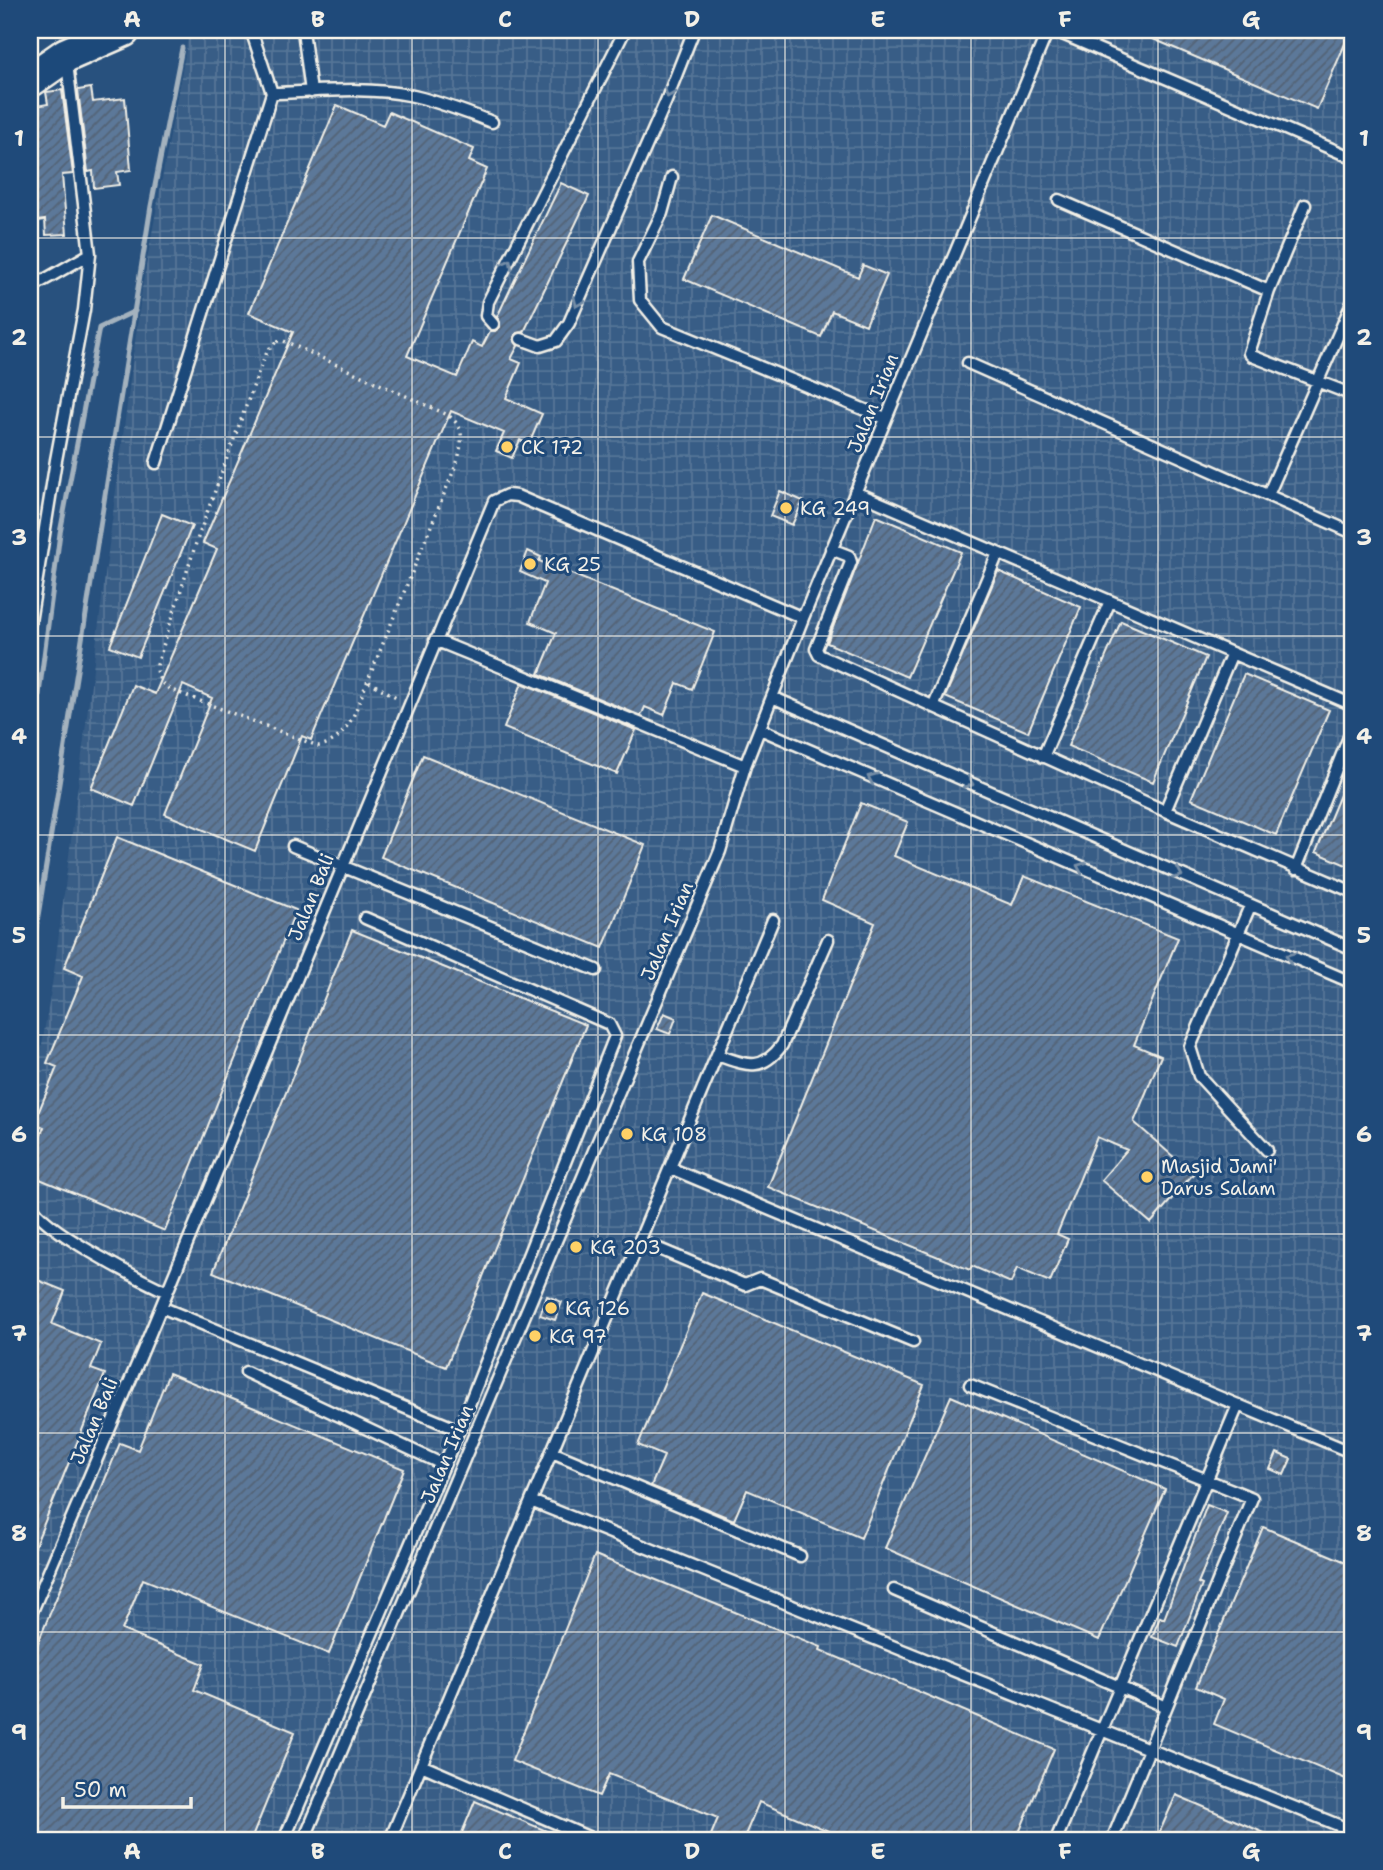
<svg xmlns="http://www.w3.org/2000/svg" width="1383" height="1870" font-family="'Shantell Sans',sans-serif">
<defs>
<pattern id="industrial-grid" width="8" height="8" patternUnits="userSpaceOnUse" patternTransform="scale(1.75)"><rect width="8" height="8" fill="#375d86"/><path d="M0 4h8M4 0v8" fill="none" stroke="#557597"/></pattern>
<pattern id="building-hatch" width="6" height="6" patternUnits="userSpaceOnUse" patternTransform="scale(1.75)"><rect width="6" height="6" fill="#5b7899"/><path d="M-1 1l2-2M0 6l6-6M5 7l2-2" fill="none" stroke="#536274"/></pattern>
</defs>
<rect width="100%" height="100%" fill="#28517e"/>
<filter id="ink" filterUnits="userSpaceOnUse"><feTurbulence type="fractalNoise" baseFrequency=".0143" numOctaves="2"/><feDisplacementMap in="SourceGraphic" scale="14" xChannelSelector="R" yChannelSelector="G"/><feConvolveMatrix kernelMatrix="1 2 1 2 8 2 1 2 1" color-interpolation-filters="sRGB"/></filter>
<g filter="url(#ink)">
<path fill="url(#industrial-grid)" d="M228,30H1353V1840H30V1117L54,972L142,288L188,38Z"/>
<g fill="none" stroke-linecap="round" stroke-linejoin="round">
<path stroke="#a4b2be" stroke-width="5" d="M30,763L60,533L99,328L135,311
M30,966L151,206L182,48"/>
</g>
<path fill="url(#building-hatch)" stroke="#f4f1e8" stroke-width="2" d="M1132,30H1351L1317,109Z
M91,88L93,102L125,98L131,170L117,172L119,185L94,188L93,171L88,172L78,90Z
M62,90L73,174L62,175L67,234L46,235L45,220L30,222V107L48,104L46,92Z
M337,105L383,125L389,112L474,149L469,161L487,169L407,356L457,377L472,342L482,347L490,331H495L500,327V322L497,317L561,183L589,196L524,332L517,333L514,337L518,346L511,359L521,363L506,398L542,414L529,444L520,440L512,458L496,451L504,433L451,411L311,740L302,736L255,851L165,814L212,698L183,685L134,806L91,788L133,685L155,694L217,549L203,543L293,332L249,313Z
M712,215L858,277L863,265L887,275L866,325L832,311L821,337L684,279Z
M780,491L803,501L792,525L770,516Z
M162,514L192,526L138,657L110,646Z
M876,516L961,552L907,677L827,643Z
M528,551L541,557L539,561L715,632L692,689L677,683L664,715L645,707L641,716L539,674L556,633L530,622L545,583L520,572Z
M998,571L1081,607L1028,732L945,697Z
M1121,621L1206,657L1153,782L1068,746Z
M1244,674L1329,710L1276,835L1191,799Z
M522,683L636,730L617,774L504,728Z
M423,755L645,845L603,948L381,857Z
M1353,764V868L1316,852Z
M861,803L908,822L894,856L1012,905L1024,876L1178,938L1134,1045L1161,1056L1134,1122L1193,1174L1151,1223L1101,1180L1127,1150L1097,1137L1057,1234L1068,1239L1050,1282L1017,1268L1011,1283L972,1266L970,1270L768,1187L875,923L822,900Z
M117,837L296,910L165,1231L30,1175V1161L44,1127L34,1123L57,1067L47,1063L83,976L64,968Z
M352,930L586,1025L446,1367L213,1272Z
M664,1013L676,1018L670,1034L657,1029Z
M30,1277L65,1291L52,1324L101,1344L91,1369L105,1374L30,1558Z
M702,1293L924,1385L861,1538L747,1490L734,1520L651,1486L664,1456L638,1445Z
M547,1296L562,1302L555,1320L540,1315Z
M169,1373L404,1469L329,1654L143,1579L122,1630L204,1664L194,1690L295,1732L251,1840H30V1662L120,1443L138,1450Z
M951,1396L1165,1489L1099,1640L885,1548Z
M1277,1453L1291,1459L1284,1475L1270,1469Z
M1207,1505L1227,1513L1198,1583L1202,1585L1178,1647L1152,1637L1160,1617L1164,1619Z
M1263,1527L1353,1565V1782L1214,1724L1224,1699L1196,1687Z
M595,1555L821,1647L820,1650L1054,1749L1016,1840H850L759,1802L743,1840H709L718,1818L609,1774L599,1796L512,1761Z
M1176,1795L1281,1840H1156Z
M475,1801L568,1840H459Z"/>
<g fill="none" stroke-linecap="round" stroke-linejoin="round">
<g stroke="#f4f1e8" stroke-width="15">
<path id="service" d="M303,30L311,92
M1053,30L1353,158
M272,93C316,92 365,86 409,95C438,101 465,112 492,122
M672,177L662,213L638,262L640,300L662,327L885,418
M1059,200L1269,291
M1305,205L1269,291L1249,353L1252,356L1353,395
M30,288L90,254L67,63
M493,324L486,316L488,302L625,30
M521,339L540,346L556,341L569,323L666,101L694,30
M968,363L1353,533
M156,463L272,93L251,30
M855,492L1353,705
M1268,495L1353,301
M831,549L849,556L851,562L816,649L819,655L1165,811
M30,622L56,460L84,310L90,254
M435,640L745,766
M1232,653L1165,811L1353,892
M772,697L1353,949
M933,707L998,553
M760,729L1353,983
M1043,757L1110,601
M293,846L596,970
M1296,869L1353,727
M1250,906L1190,1047L1199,1076L1267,1150
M717,1055C747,1065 761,1073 782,1045L828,940
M670,1168L1353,1453
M30,1203C42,1230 137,1278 167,1292
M640,1241L745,1285L760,1279L913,1342
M161,1307L459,1430
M246,1372L444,1465
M970,1385L1252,1498L1112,1840
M552,1452L800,1556
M531,1501L1353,1831
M894,1590L1166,1707
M30,1616L144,1348L494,501L507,495L517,496L803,618
M421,1765L595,1840
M284,1840L459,1430L615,1036L609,1024L365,918
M304,1840L720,851L745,766L803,618L1048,30
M390,1840L773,920
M1056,1840L1238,1405"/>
</g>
<g stroke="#f4f1e8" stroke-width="38">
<path id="trunk" d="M30,80L66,55L123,30"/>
</g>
<path stroke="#f4f1e8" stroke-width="3.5" stroke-dasharray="2 5" stroke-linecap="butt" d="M277,341H284L448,415C466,429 462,440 458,460L353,717C344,731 337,743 318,746L169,689C160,682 157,677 157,665L197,540L260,368L268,350Z
M369,682L398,698"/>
<use href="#service" stroke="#1f4a7a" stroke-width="10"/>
<use href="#trunk" stroke="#1f4a7a" stroke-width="33"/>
</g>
<defs><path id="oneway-chevron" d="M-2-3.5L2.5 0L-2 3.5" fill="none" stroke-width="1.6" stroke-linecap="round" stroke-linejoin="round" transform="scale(1.75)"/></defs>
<g stroke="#748da6">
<use href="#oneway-chevron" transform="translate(669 93) rotate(112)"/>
<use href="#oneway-chevron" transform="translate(508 264) rotate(-62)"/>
<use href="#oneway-chevron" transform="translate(578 302) rotate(114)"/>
<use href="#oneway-chevron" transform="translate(872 778) rotate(-157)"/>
<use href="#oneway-chevron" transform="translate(969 783) rotate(24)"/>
<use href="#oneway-chevron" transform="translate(1081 867) rotate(-157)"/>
<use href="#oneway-chevron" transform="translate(1178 874) rotate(24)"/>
<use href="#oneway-chevron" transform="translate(1290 957) rotate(-157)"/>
</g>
</g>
<path fill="none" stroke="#f4f1e8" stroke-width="2" stroke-opacity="0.55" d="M225,30V1840M412,30V1840M598,30V1840M785,30V1840M971,30V1840M1158,30V1840M30,238H1353M30,437H1353M30,636H1353M30,835H1353M30,1035H1353M30,1234H1353M30,1433H1353M30,1632H1353"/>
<g fill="#ffd166" stroke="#1f4a7a" stroke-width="2.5">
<circle cx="507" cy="447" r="7"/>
<circle cx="786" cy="508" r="7"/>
<circle cx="530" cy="564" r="7"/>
<circle cx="627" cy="1134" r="7"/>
<circle cx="1147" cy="1177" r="7"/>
<circle cx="576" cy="1247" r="7"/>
<circle cx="551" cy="1308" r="7"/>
<circle cx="535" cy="1336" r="7"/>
</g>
<g text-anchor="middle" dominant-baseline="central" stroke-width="6" stroke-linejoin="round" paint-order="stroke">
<g font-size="19" fill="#f4f1e8" stroke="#1f4a7a">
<text transform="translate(873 403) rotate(-68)">Jalan Irian</text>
<text transform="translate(311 897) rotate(-68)">Jalan Bali</text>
<text transform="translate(667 931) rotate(-67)">Jalan Irian</text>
<text transform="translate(94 1421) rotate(-67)">Jalan Bali</text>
<text transform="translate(447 1454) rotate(-67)">Jalan Irian</text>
</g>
<g font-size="19" fill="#f4f1e8" stroke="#1f4a7a" text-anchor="start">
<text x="521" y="447">CK 172</text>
<text x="800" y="508">KG 249</text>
<text x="544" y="564">KG 25</text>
<text x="641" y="1134">KG 108</text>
<text x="1161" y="1166">Masjid Jami'<tspan x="1161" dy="22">Darus Salam</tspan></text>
<text x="590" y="1247">KG 203</text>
<text x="565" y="1308">KG 126</text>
<text x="549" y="1336">KG 97</text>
</g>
</g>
<rect width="1383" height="1870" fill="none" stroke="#1f4a7a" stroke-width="77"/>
<path d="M63 1797v10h128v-10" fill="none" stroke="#f4f1e8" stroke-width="3.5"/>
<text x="74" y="1797" font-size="21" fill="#f4f1e8" stroke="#1f4a7a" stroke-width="5" paint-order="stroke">50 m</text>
<rect x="38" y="38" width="1306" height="1794" fill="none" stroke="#f4f1e8" stroke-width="2.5"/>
<g font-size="23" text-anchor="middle" font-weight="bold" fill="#f4f1e8">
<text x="132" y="27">A</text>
<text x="318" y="27">B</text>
<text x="505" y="27">C</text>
<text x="692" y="27">D</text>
<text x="878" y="27">E</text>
<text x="1065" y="27">F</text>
<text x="1251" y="27">G</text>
<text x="19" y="146">1</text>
<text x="1364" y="146">1</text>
<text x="19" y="345">2</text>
<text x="1364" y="345">2</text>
<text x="19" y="545">3</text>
<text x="1364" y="545">3</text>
<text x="19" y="744">4</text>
<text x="1364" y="744">4</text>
<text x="19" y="943">5</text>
<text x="1364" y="943">5</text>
<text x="19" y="1142">6</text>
<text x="1364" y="1142">6</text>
<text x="19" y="1341">7</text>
<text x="1364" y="1341">7</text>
<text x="19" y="1541">8</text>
<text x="1364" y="1541">8</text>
<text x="19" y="1740">9</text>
<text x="1364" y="1740">9</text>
<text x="132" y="1859">A</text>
<text x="318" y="1859">B</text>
<text x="505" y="1859">C</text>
<text x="692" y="1859">D</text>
<text x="878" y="1859">E</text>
<text x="1065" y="1859">F</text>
<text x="1251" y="1859">G</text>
</g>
</svg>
